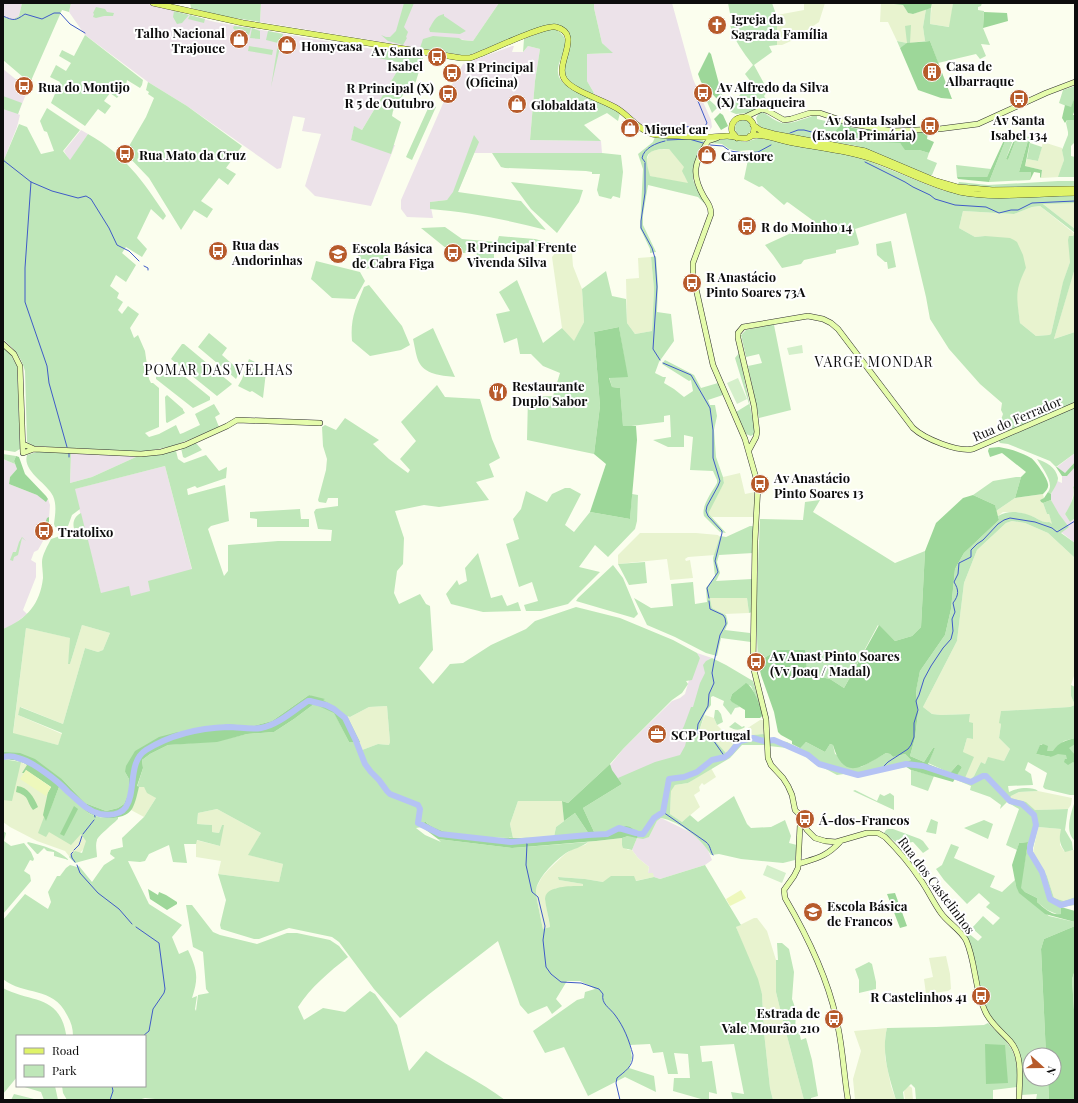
<svg xmlns="http://www.w3.org/2000/svg" width="1078" height="1103" font-family="'Playfair Display',serif">
<rect width="100%" height="100%" fill="#fbfeee"/>
<path fill="#ece2e9" d="M3,3H22L19,16L12,21L3,16Z
M71,3H145L215,22L373,49L372,56L402,63L362,130L354,127L351,140L395,145L371,206L315,196L305,186L321,134L302,131L305,118L293,116L281,168L277,169L187,106L148,82L85,35L69,12Z
M261,3H499L473,41L440,37L432,50L260,22Z
M594,3H672L693,79L711,120L712,127L709,131L687,133L658,132L647,130L627,112L593,94L594,93L587,81V54L612,53L602,43L594,8Z
M512,46H514L512,52H523L528,46L540,49L535,81L530,140L601,141L602,153H474L458,192L447,200L430,202L433,218L407,217L401,209V200L448,92L463,64Z
M3,69L28,89L18,114L20,115L17,127L3,162Z
M81,130L88,134L70,161L64,151Z
M71,452L110,454L136,457L92,477L70,483Z
M1075,453V462L1065,473H1064L1057,467Z
M3,459L15,464L17,469L10,477L9,484L37,495L46,501L48,499L50,505L48,532L38,550L34,552L31,560L36,563V577L23,610L27,614L13,625L3,629Z
M165,466L192,570L153,580L157,595L132,602L101,593L74,489Z
M1075,467V485L1073,487L1074,492L1070,507L1065,514L1070,522L1075,518V543L1061,532L1069,527L1056,511L1051,500V494L1057,481L1062,483V476H1067Z
M697,653L712,658L710,659L706,672L695,749L616,784L607,769L623,749L672,701L680,698L685,694L691,673L700,658Z
M661,818L692,833L707,848L712,860L705,865L660,879L654,877L652,873H648L649,867L638,858L632,850L637,838L649,837L657,821Z"/>
<path fill="#e8f3cf" d="M804,3H825L819,22L791,41L782,45H777V26L786,23L785,19L777,20V15L804,10Z
M881,3L903,5L908,13L913,14L926,9L923,27L925,41L910,43V26L907,43L897,41L888,22H880Z
M932,3H953L950,27L930,24Z
M1043,142L1062,148L1064,160L1059,177L1041,178L1042,170L1025,166L1027,159L1038,161Z
M669,149L685,167L684,175L689,184L649,176L646,161L650,152L653,150Z
M1043,203H1075V229L1043,204Z
M1040,206L1075,234L1073,236L1070,262L1063,283L1051,334L1049,335L1036,336L1020,323L1016,297L1018,283L1026,268L985,236L975,237L959,228L963,211L1014,214L1032,207Z
M565,241L572,253L573,266L582,289L584,322L574,342L562,328L552,257Z
M651,257L654,289L652,331L635,334L627,323L626,279L639,278L638,258Z
M1075,268V332L1054,339L1070,284Z
M740,473L745,494L755,492L754,517H712L709,514V510L724,483L723,477Z
M1043,494L1044,498L1040,500L1041,502L1043,503L1047,514H1049L1053,525L1045,523L1034,517L1018,512H1003L998,516L996,511L1015,498Z
M1012,521L1025,523L1048,533L1075,558V673L1071,685V696L1075,705L1070,707L1001,711L1000,724H1001L999,738L1010,749L1004,761L988,758L985,764L981,762L974,776L970,780L965,779L963,752L967,738L973,739L969,722L970,714L941,715L932,714L923,707L957,641L964,583L977,550L1006,523Z
M640,533H696L718,535L720,537L715,555L688,557L685,559L686,561L690,560L693,578L670,580L667,559L618,564V555Z
M710,598H747L749,613L724,614L712,608Z
M82,625L110,633L103,650L98,652L85,648L63,724L21,707L18,715L62,734L58,745L13,734L26,628L71,638L68,664H70Z
M387,706L390,742L389,745L378,744L362,750L359,742H360L347,716L350,717L369,707Z
M705,715L714,718L717,725L725,733L730,735L740,733L760,720H763L765,734L747,736L737,741L730,750L726,753L710,735L699,731Z
M20,762L27,765L89,844L72,860L65,851L37,841L10,827L3,822V796Z
M711,768L716,777L704,785L702,783L699,787L700,791L694,795L700,807L682,822L670,814L671,790L673,787L675,785L688,783Z
M139,787H144L156,798L144,817L131,810Z
M1038,791L1072,798L1071,805L1068,809L1035,810L1010,798L1011,796L1019,792Z
M518,801H562L564,821L556,827L554,837L513,838L510,824Z
M217,809L261,833L249,855L283,864L279,882L218,874L221,861L196,857V840L220,846L222,825L219,833L212,832V825L197,824L198,813Z
M1038,827L1061,829L1060,845L1064,851L1075,850V897L1064,901L1054,898L1047,876L1033,852Z
M622,838V845L628,850H632L638,858L649,867L648,873H653L654,877L635,881L603,882L585,879L559,877V880L583,884V886L556,888L545,897L550,927L543,929L535,890L542,877L549,869L565,854L576,847L585,845L588,842Z
M754,918H757L767,931L776,960V992L783,1021L804,1100H773L770,1088L764,1032L762,994L736,927Z
M946,956L950,974L951,989L948,991L926,994L924,979L933,977L929,958Z
M887,1028L885,1038V1057L891,1086L896,1100H855L853,1079L861,1051L854,1031Z
M909,1086L911,1087L912,1088L913,1100H905L904,1092L905,1089Z"/>
<path fill="#bfe7b9" fill-rule="evenodd" d="M22,3H71L69,12L62,10L30,83L3,60V16L12,20L19,16Z
M190,3H261L260,22L222,16L191,8Z
M404,3H414L404,27L408,32L406,37L407,38L403,45L388,41L381,35L386,37H390L396,31Z
M499,3H594V8L602,43L613,53L587,54V81L594,93L593,94L574,85L567,79L564,74V67L570,48L571,40L569,35L560,26L556,24H551L527,32L467,56L420,48L423,39L433,36L459,38L462,40L473,41Z
M728,3H772L777,17V45L769,46L772,52L754,65L768,91L764,96L773,110L765,106L759,107L748,113L736,114L731,112L717,99L722,95L730,103H733L751,82L745,74L753,65C743,52 735,42 730,25L732,24Z
M953,3H982L981,6L978,7V10L984,11L983,28L990,45L981,44L986,56L980,59L976,54L938,63L930,41H925L923,27L926,9L931,8L930,24L949,27Z
M96,7L105,9L107,12L114,13L113,16H104L96,18L93,17L94,14L93,13Z
M174,11L189,15L182,23L177,24L173,17Z
M444,14V16L466,31L460,34L430,32L429,29C434,21 435,16 444,14Z
M190,15L205,19L204,23L188,19Z
M911,25L910,43L900,48L897,41L907,43L905,26Z
M234,26L251,28L249,35L247,34L246,40V31L235,30L233,28Z
M252,28L260,31V39L250,38Z
M555,29C580,43 552,60 559,77C564,90 606,104 620,113L618,121L607,113L584,125L601,141L530,140L535,81L540,49L528,46L523,52L524,39L546,30Z
M268,31L283,34L271,87L278,43L266,40Z
M85,35L143,80L142,85L140,88L127,80L126,85L117,98L110,93L104,101L111,106L105,114L98,109L85,126L51,103L60,82L50,77L56,65L66,71L71,63L59,56L62,50L74,56Z
M249,46L273,50L272,55L248,51Z
M383,49L424,55L416,81L413,87L409,86C404,96 393,104 392,116L401,122L391,154L351,140L354,126L362,130L402,63L378,58L380,50Z
M148,82L187,106L242,146L226,168L236,174L228,185L219,178L201,201L213,209L207,218L194,210L181,230L149,178L125,153L146,117L154,98L148,94L149,92L146,90Z
M1075,86V96L1071,108L1059,103L1063,90Z
M704,95L716,106L717,108L712,113Z
M3,96L22,103L18,114L3,109Z
M430,104L436,107L412,160L406,157Z
M47,108L80,130L63,151L70,160L88,134C125,155 142,180 165,214L166,216L163,220L151,209L137,238L147,249L142,257L126,247L122,253L136,265L126,282L116,275L110,286L119,293L117,298L123,302L118,310L122,314L128,306L139,314L130,328L134,338L138,335L145,351L149,379L151,383H153L159,388V427L145,433L149,437L159,434L176,425L180,434L183,433L200,425L195,414L214,404L220,414L215,417L219,427L196,437L173,446L143,452L34,446L27,442L25,371C21,356 14,349 3,339V162L19,124L27,127L41,154L54,151L47,132L44,131L40,121Z
M762,112C769,115 774,121 782,123C791,125 807,117 817,115V119L830,122L831,120L842,123L836,132H844L863,142L900,143L906,150H919L929,153L927,159L937,163L932,175H929L874,152L857,146L792,135L765,129L758,125L756,118L759,113Z
M1067,120H1075V142L1071,146V156L1075,157V177H1058L1064,160L1062,150L1068,135V132L1066,123Z
M735 128a8 8 0 1 1 16 0a8 8 0 1 1-16 0Z
M1018,134L1029,137L1019,172H1031L1030,180L989,182L1006,139L1013,140L1006,159L1008,160Z
M474,135L479,142L458,192L521,201L546,230C507,220 470,212 430,209V202L447,200L453,192Z
M655,137H663L701,139L705,142C701,151 692,170 693,179C695,187 701,194 706,201L704,203L698,197L648,185L643,215V225L656,252L650,253V249L640,228L643,169L638,154L653,142ZM669,149L684,167L682,171L688,183L650,176C649,171 647,167 647,162C645,149 660,149 669,149Z
M730,138L745,142L759,138L844,153L864,159L928,185L945,191L1075,195V203L1043,204L1075,229V268L1054,339L1075,332V402L1011,431H1008L1001,420L1003,414L1001,410L1002,403L980,384L949,349L930,319L926,297L906,213L855,229L859,243L858,245L836,250V253L804,260L801,264L782,268L773,255L765,245L815,222L789,203L787,202L784,205L762,186L759,187L744,179L750,150L738,151L729,149L722,144L710,143L713,141ZM1040,206L1075,233L1073,236H1069L1068,240L1070,262L1063,282L1051,334L1049,335L1036,336L1020,323C1017,297 1014,292 1026,268L1023,255L1017,242L1014,240L1010,238L985,236L975,237L959,228L963,211L1014,214L1032,207Z
M1030,143L1042,147L1038,161L1027,159Z
M492,153H602L621,155L623,172L620,198L613,196L611,199L599,196L597,190L600,174H592V172L586,171L505,168L501,167Z
M956,165L991,169L987,177H957Z
M1058,181H1075V186L991,188L958,184L959,182L988,185Z
M511,182L583,190L579,202L557,233L531,209Z
M445,227L462,239L497,242L499,236L535,239L554,244L550,249L543,253V246L494,250V259H479L476,253H452L421,228Z
M891,241L896,267L888,269L887,262H885L877,255L876,244Z
M385,252H387L391,264L365,269L358,256L359,253Z
M656,256L658,286L657,312L671,314L674,341L659,362L655,373L663,377H666L664,383L674,389L684,397L693,391L691,380L689,381L662,364L665,360L694,375L701,388L718,383L723,395L708,400L710,405H715L717,416L714,430L716,457L723,477L724,483L709,512V514L726,533L720,532L704,516C701,506 712,492 717,483V480L713,471L690,470L693,437L684,435V447H668L653,440L671,437L670,415L664,416V422L623,427L620,388L612,387L609,377L627,376L619,327L594,332L600,406L594,454L527,440L528,397L553,396L560,373L543,366L531,354H520L517,338L504,343L496,314L510,311L499,292L517,280L543,343L562,328L574,341L584,322L582,289L606,271L612,296L626,299L627,323L635,334L652,331L654,289L651,257Z
M316,261L360,272L365,281L355,299L332,298L311,279Z
M369,285L402,326L410,345L401,350L370,356L352,341C350,319 356,307 364,287Z
M773,324L774,325L791,410L759,418L748,366L762,363L759,354L746,357L741,335L746,330Z
M433,328L455,377C444,376 427,375 420,364C416,358 415,347 413,339Z
M209,333L227,348L222,355L240,371L236,379L198,347Z
M182,344H184L232,384L231,385L217,396L171,359Z
M3,347L11,355L17,366L20,449L15,452L3,450Z
M739,353L755,430L754,434L751,436L746,434L736,412L749,404L735,358Z
M249,359L257,363L256,370L266,372L263,398L252,391L250,392L238,386L242,379Z
M167,364H169L210,397V400L193,408L156,379V377Z
M437,385L445,397L480,399L492,439L500,458L489,464L494,477L476,482L489,500L439,507L424,505L395,511L404,538L403,564L397,571L394,593L399,604L420,594L426,604L430,606L433,650L419,668L433,684L450,664L463,663L491,645L526,629L535,621L576,607L620,618L673,640L697,653L700,658L692,680L686,681L688,684L682,693L672,700L623,749L610,764L568,803L562,801H518L510,824L513,838C492,837 439,838 425,821L422,827L416,828L425,835L441,842L438,839L512,848L588,842C582,847 573,849 566,853C555,861 540,875 536,889C535,893 542,923 543,929L550,927C549,918 546,908 545,899C545,885 573,886 583,886V884L559,880L558,877L585,879L603,882L611,876H634L636,881L654,877L660,879L705,865L741,925L736,927L758,979L762,994L764,1032L770,1088L773,1100H733L731,1092L744,1094L734,1044L700,1046L702,1062L712,1061L717,1094L709,1092V1100L701,1099L673,1091L674,1078H690L688,1054L674,1053L678,1074H668L663,1052L653,1053L650,1044L630,1045L632,1058L629,1068L654,1076L656,1092L625,1077L588,1096L564,1047L545,1053L533,1031L577,1000L584,998L585,992L595,989L580,981H567L556,999L562,1006L552,1014L547,1006L528,1014L520,1005L498,941L428,995L400,1018L374,989L339,942L332,937L289,928L259,939H254L221,929L220,925L226,900L218,874L279,882L283,864L248,855L261,833L217,809L198,813L197,824L212,825V832L219,833L222,825H224L220,846L197,840L196,844H184L187,863L173,862L169,845L149,854L145,861L140,862L128,861L149,904L182,925L172,937L179,954L188,950C197,969 199,978 192,998L197,996L195,1009L196,1011L198,995L209,993L206,989L203,952L193,947L186,905H192L213,932L220,935L257,944L287,933H297L330,940L339,946L348,957C329,972 311,987 298,1007L304,1020L323,1008L345,1012L370,991L375,994L397,1025L409,1071L426,1051C451,1068 480,1081 505,1100H165L145,1098L138,1100H67L63,1093L62,1086H145V1036H73C73,1028 71,1022 67,1015C53,986 24,996 3,979V920L25,894L48,909L51,902L48,892L57,876H60L66,868L70,865L77,867L79,866L92,882L104,865L115,858L110,854L111,850L123,847L122,838L144,817L156,798L147,793L144,787H137L143,768L142,760L150,754L168,745L217,741L247,734L274,732L294,719L314,704L334,712L349,742H359L362,750L378,744L389,745L390,742L387,706L369,707L350,717L347,716L333,706L309,695L272,721L253,726L228,724L178,732L125,772L129,779V792L124,804L118,808L106,811L85,803L63,780L3,752V629C27,619 40,604 43,578C43,573 42,567 42,562C42,555 48,545 51,539L60,536L88,540L101,593L129,586L131,596L150,591L148,581L192,569L165,466L75,489L80,509L72,515L68,526L61,529L55,527L54,524C55,515 57,505 53,496C47,483 22,471 27,455L40,451L71,452L70,483L92,477L136,457L174,451H176L178,459L184,463L206,455L219,471L227,467L226,478L197,488L195,486L187,489L188,495L225,485L229,521L211,526L208,529L224,576L228,571V545L278,541H331L332,530L318,529L314,512L316,509L338,506V498H328L326,503L319,502L318,500L326,470L327,459L323,446L322,427L325,425L336,430L345,418L379,440L373,444L389,459L408,473L410,470L400,459L416,441L401,422ZM82,625L110,633L103,650L98,652L85,648L63,724L20,707L18,715L62,733L58,745L13,733L26,628L70,638L68,664H70Z
M167,395L183,409V410L185,413L167,423L166,422L165,397Z
M1075,407V453L1056,467L1050,461L1008,444L1000,443L998,440Z
M196,443L202,450L185,458L183,457L181,448Z
M3,454L16,456L14,461L15,464L3,459Z
M1037,459C1046,462 1056,467 1058,478C1058,483 1053,490 1051,494L1048,492C1055,483 1042,468 1037,459Z
M1016,477H1021L1015,498L996,511L995,505L973,495L993,481Z
M1075,485V518L1070,522L1065,514C1070,506 1076,496 1073,487Z
M565,488H570L581,494L565,525L574,532L590,512L630,519L632,494L638,495L637,521L635,529L608,557L595,545L579,567L600,572L568,604L541,611H526L524,605L538,601L532,582L519,587L506,544L519,539L513,519L521,509L526,491L547,502L552,494Z
M820,500L813,512L895,563L925,551L921,627L912,636L895,641L878,625L844,688L830,679L807,674L777,650L758,662L756,615L760,519L803,520L805,502Z
M1051,500L1059,514L1069,527L1061,533L1075,543V558L1048,533L1025,523L1012,521L1006,523L977,550L964,583L957,641L923,707L932,714L941,715L970,714L969,722L973,723V739L967,738L963,752L974,757L965,778L970,780L974,776L981,762L985,764L988,757L1004,761L1010,749L999,738L1001,724L999,723L1001,711L1070,707L1075,705L1071,696V685L1075,687V738L1064,741L1054,751H1046L1043,744H1041L1036,754L1051,757L1075,741V795H1070L1045,789L1043,787L1047,773L1028,762L1025,770L1031,774L1033,785L1008,786L1009,792C1016,788 1032,786 1038,791L1019,792L1011,796L1010,798L1026,802L1035,810L1068,809L1065,830L1072,842L1073,850L1065,852C1059,843 1059,839 1061,829L1038,827L1033,848V852L1047,876L1054,898L1064,901L1075,897V905L1061,907L1062,914L1059,915L1047,910L1037,902V898L1025,892L1020,888L1028,842L1019,843L1017,850L1006,845L1019,809L1007,802L1000,809L1001,805L990,797L970,790L971,786L954,779L962,767L958,764L950,773L928,763L935,748H933L924,762L910,756L915,738L918,713L916,690L920,671L945,635L951,609L955,569L964,553L999,520L998,516C1009,509 1023,512 1034,517C1040,520 1043,523 1049,522L1052,524L1049,514H1047L1043,503Z
M300,509L301,519H309V527H257V519L250,518V512Z
M81,513L87,537C73,539 68,519 81,513Z
M750,526H752L754,527L753,553L719,555L717,562L720,573L716,581L752,579V612L749,613L747,598H710L712,608L726,615L728,623L725,630L750,633L751,642L721,638L717,656L706,653L675,637L647,625L634,598L651,608L673,606L671,584L693,582L695,604L707,602L706,588L715,576L713,558L720,536L726,537Z
M22,537L26,541L22,538L18,555L14,557L13,561L10,560L13,552H16L19,542Z
M478,553L491,598L502,595L507,606L518,602L521,611L483,612L451,604L446,594L457,580L459,585L467,581L465,568Z
M645,562L647,583L629,585L618,564Z
M613,565L623,578L638,614L634,618L576,601L578,598Z
M712,658L726,665L753,681L762,711L751,686L745,684L732,694L730,700L740,707L735,708L731,715L723,705L724,701L713,696L711,697V705L705,713L699,731L710,735L726,753C730,750 732,745 736,741C743,735 756,735 765,734V745H742L730,758L688,783L675,785L671,791L670,814L682,822L690,815L698,822L734,796L747,824L751,828L771,827L785,820L791,836L789,843L797,845L795,860L783,863L741,859L719,854L711,855C702,839 679,821 661,818L657,821L649,837L643,839L637,838L632,850L623,848L622,845V838L628,836H635L623,826L606,834H595L583,808L622,784L618,778L655,762L680,755L685,746L687,738L682,730L684,726L691,707H693L700,683L705,673L703,665L706,661Z
M715,710H718L721,714L723,722L717,725L714,718Z
M735,722L742,727L744,726L745,727C739,731 735,730 729,727Z
M769,739L787,742L799,748L806,742L825,752L830,744L833,745L835,754L861,767L886,753L890,754L893,757L905,754L911,760L902,765L906,767L861,775L860,777L844,774L837,775L811,761L798,751L787,748L769,746Z
M3,759L21,762L12,801L3,800Z
M911,770L934,776L928,791L911,785Z
M59,787L87,812C96,818 108,819 118,817V819C114,823 97,837 97,840C95,845 97,852 97,857L75,863L69,857L75,851L82,853L86,841L81,834L71,845L49,832L46,837L38,833L44,817L46,820Z
M855,790L877,801L880,794L884,796L890,793L894,796V810L853,791Z
M1075,801V841C1064,832 1071,813 1075,801Z
M575,813L589,834L554,837L556,827Z
M931,819L938,822L936,834L926,832Z
M984,820L993,824L988,839L964,828Z
M888,829H893L920,839L923,841L929,849L923,853L913,842L898,844L884,833L886,830Z
M3,831L6,833L4,841L11,846L24,843L31,852L34,859L33,861L30,860L24,871L30,875L31,881L3,914Z
M28,842C44,846 57,849 69,860L54,856V852L47,851L44,848L38,854H37L27,843Z
M951,844L959,847L954,858L995,876L990,887L1002,892L1015,880L1016,886L1049,916L1075,922V926L1044,939L1041,949L1046,1055H1030V1079H1048L1049,1100H1036L1037,1094L1021,1095L1020,1055L988,1013L982,996L966,936L968,933L978,941L982,937L972,928L983,916L993,925L1000,918L986,907L990,903L979,893L967,904L944,880L936,869L942,865Z
M777,943H782L789,949L794,972L792,999L796,1010L795,1033L799,1031L801,1040L806,1038L812,1060L818,1096L811,1098V1100H804L783,1021L776,992V960H778Z
M869,962L872,964L876,982V989L859,993V980L855,969Z
M1075,970V1025L1072,979Z
M3,988C31,1003 59,994 66,1034V1036H17V1077L3,1094Z
M988,1023C1012,1046 1019,1052 1017,1087L993,1090V1100H916L915,1088L911,1084L903,1092L904,1100H896C889,1076 881,1053 887,1028L936,1027L984,1025Z
M21,1086H55L58,1100H44L41,1092Z
M14,1094L38,1100H11Z"/>
<path fill="#9dd799" d="M884,3H932L931,8L913,14L908,13L903,5Z
M984,12L1007,13L1008,21L983,28Z
M930,41L952,99L941,98L918,90L900,48L907,43Z
M709,52L711,54L722,95L717,99L701,82L698,74Z
M1075,96V109L1073,115H1075V120H1067L1065,123L1062,118L1065,105L1071,107Z
M720,113L723,115L728,126L721,130L714,119Z
M842,123L853,128L902,134L928,132L927,139L934,142L929,153L919,150H905L900,143L863,142L844,132H835Z
M1017,133L1018,134L1008,160L1006,159Z
M1029,137H1031L1025,166L1042,170L1041,178L1040,177V173L1034,172L1030,180L1031,172H1019Z
M1005,138L1006,139L989,182L958,179L957,177H987Z
M619,327L628,377L609,378L612,387L620,388L623,426H636L637,440L630,519L590,512L606,464L594,454L600,406L594,332Z
M999,447C1010,449 1021,452 1031,458C1035,460 1048,479 1048,484C1049,488 1046,491 1043,494L1015,498L1021,477L1026,472L1002,453L990,457L988,451L989,448Z
M16,456L19,457L25,474L46,496L48,499L46,502L37,495L9,484L10,477L17,469L14,461Z
M1075,462V467L1067,476H1062L1056,467H1057L1065,473Z
M1048,492L1051,494V500L1043,503L1041,502L1040,500L1044,498Z
M973,495L995,505L999,520L964,553L955,569L951,609L945,635L920,671L916,691L918,713L915,738L910,756L924,762L933,748H935L928,764L950,773L958,764L962,767L953,782L911,770L902,764L911,760L905,754L893,757L890,754L886,753C862,767 844,782 833,745L830,744L825,752L806,742L800,748L792,744V741L781,735L778,732L774,712L761,675L758,662L777,650H805L807,674L830,679L844,688L879,625L895,641L912,636L921,627L925,551L936,523L963,498Z
M49,517V528L45,537L41,535L47,518Z
M746,683C754,687 760,706 763,715L760,718H745V710L732,702L730,700L732,694Z
M309,695L325,699L323,700L333,706L347,716L360,742H349L334,713L314,704L294,719L274,732L247,734L217,742L168,745L150,754L142,760L143,768L137,786L139,787C137,794 136,802 132,809C123,822 98,819 87,812L59,787L46,821L43,815L48,792L51,787L26,770L24,773H22L27,765C20,760 12,760 3,759V752L20,753L35,759L63,780L85,803L106,811L118,808L124,804L129,792V779L125,772L126,766L135,751L159,737L178,732L228,724L253,726L272,721Z
M1075,738V744L1069,748L1075,755V763L1073,762L1068,765L1064,762L1065,759H1067L1066,755L1058,754L1051,757L1036,754L1040,745L1043,744L1048,746L1047,751H1053C1059,742 1065,741 1075,738Z
M610,764L612,770L622,784L583,808L595,834L606,833L626,826L630,827L639,833L637,838L628,836L622,838L596,841L512,848L438,839L422,827L425,821C442,842 528,838 555,837C566,836 577,834 589,834L575,813L564,821L562,801L568,803Z
M17,786C28,787 34,797 38,807L33,810C26,801 30,796 16,792Z
M74,806L78,809L64,836L60,834Z
M1028,842L1021,888L1025,892L1037,898V902C1044,908 1052,916 1061,914V907L1075,911V922L1045,914L1019,893L1016,886L1012,865L1019,843Z
M148,889L158,895L159,892L166,895L177,902V904L167,910L150,899Z
M895,893L907,926L900,928L887,894Z
M1075,926V970L1072,979L1075,1025V1100H1049L1048,1079H1054V1055H1046L1041,949L1044,939Z
M985,1044L1005,1045L1008,1083L986,1084Z"/>
<path fill="#eef8bc" d="M26,770L51,787L46,796L20,779Z
M741,890L746,898L730,906L726,899Z"/>
<path fill="#d4efca" d="M802,345L803,353L789,355L787,348Z
M738,378L747,399L737,404L727,383Z
M767,865L786,873L782,883L763,875Z"/>
<g fill="none" stroke-linecap="round" stroke-linejoin="round">
<path stroke="#3f5bc8" stroke-width="1" d="M3,16C14,21 15,21 25,14L42,19L54,13H60L70,24L85,33
M698,101L707,123L705,126L701,127
M657,132V128L663,126L698,127
M790,133L798,130H804L823,135L847,138L850,141
M667,140L689,139L703,143
M710,145L723,146L730,151L745,153L758,152L771,145
M3,160L31,182L52,191L78,198L86,196L91,199L109,228L117,245L129,251L139,261
M645,162L642,158C644,148 656,143 665,141
M865,162L905,182L913,187L930,195L935,199L955,205L986,207L999,213L1011,210H1018L1032,203L1075,201
M645,163V193L641,221V228L652,248L655,258L657,287L653,349L660,360
M31,182L25,268V302L47,366L49,383L67,447
M144,266L148,268V270
M663,363L691,375L710,408L713,430V458L720,481L718,486L707,506L706,511L708,516L722,531V533L715,561L718,572L707,588L709,598
M69,453V457
M709,601L710,609L723,615L725,618L726,624L720,635L714,662L712,673L714,683L709,694L708,706L698,724L697,733L711,737L725,757
M879,771L888,762L908,749L911,745L914,737V723L918,710L916,701L919,695L924,679L931,666L943,648L951,639L953,631L952,619L955,612L953,603C959,595 959,590 954,582L958,574L959,563L971,557V550L977,544L983,540L998,524L1004,520L1010,518L1035,522L1052,528L1057,532L1075,521
M94,812L95,817
M663,812L706,842C711,846 710,851 713,855
M83,834L94,820
M525,840L527,844L526,865L532,892L538,897L545,926L543,940L546,967L551,974L561,982L581,983L599,989L603,994C601,1004 609,1007 615,1015C624,1027 629,1040 633,1055C633,1067 625,1071 617,1078L616,1083L620,1100
M74,850L79,845L82,836
M73,852L71,854L72,858L75,862
M77,865L80,873L98,893L119,909L132,924
M136,927L159,943L165,989L164,993L153,1009L149,1031L143,1036
M110,1100L113,1091L112,1086"/>
<path stroke="#b5c3f4" stroke-width="6" d="M3,757C8,756 13,756 18,758C32,761 58,781 68,792C78,800 87,811 100,814C148,822 120,766 146,750C170,735 200,728 228,727C239,727 250,730 261,728C278,725 294,710 308,701H310L326,705L334,709L345,718L356,741L365,764L371,772L379,780L387,791L390,794L418,805L420,809L418,823L440,834L511,842L588,835L607,834L619,828L636,833
M639,834H643L654,818L663,812L669,779L684,777L697,772L712,760L725,757L730,753L740,741L753,738L764,741L774,740L808,755L819,764L858,775L906,764L923,766L971,782L983,776H986L1010,801L1022,804L1034,815L1036,825L1030,847V852L1042,872L1050,899L1061,905L1075,901"/>
<g stroke="#2f2f2f" stroke-width="6">
<path id="secondary" d="M745,117L762,109L768,111L784,120L791,119L810,113H820L852,124L893,131L939,129L978,124L1046,93L1075,82
M717,138L708,141C694,163 691,174 704,197C708,203 711,207 711,214L693,263V275L713,365L745,439L758,485L755,541L753,666L766,719L768,758L771,765L783,778L788,786L792,795L795,810L801,816L803,823L807,830L815,838L825,841L836,842L867,833H878L885,837C898,850 910,864 920,879C928,890 933,902 941,913C948,923 960,929 966,940C976,962 974,988 985,1011C990,1023 1001,1031 1010,1041C1024,1057 1019,1081 1019,1100
M3,344L14,354L20,366L23,453L34,449
M23,444L34,449L141,454L161,452L185,445L227,426L237,420L320,423
M749,450L756,437L757,432L754,406L738,338V333L743,327L808,316L823,319L831,323L838,329L913,428C925,439 957,452 973,449L1075,405
M803,823L800,825L798,868L794,876L784,890L785,898C808,937 830,983 838,1027C843,1051 844,1076 848,1100
M798,864C817,858 826,857 840,842"/>
</g>
<g stroke="#1e1e1e" stroke-width="6">
<path id="primary" d="M153,3L243,23L461,58H470C486,53 543,24 556,27C584,34 553,65 565,80C574,92 604,100 618,109C629,116 639,130 652,134C660,136 670,135 679,136C690,137 701,137 712,137C717,137 722,136 727,136C736,136 754,145 754,128C754,123 751,120 748,118C737,115 730,122 732,132L737,138
M753,125L760,130L774,134L865,151L936,181L957,187L992,190L1075,189
M750,136C765,133 780,141 794,143C820,148 847,150 872,159C902,169 929,185 960,192C997,199 1037,193 1075,193"/>
</g>
<use href="#secondary" stroke="#e5fcac" stroke-width="5"/>
<use href="#primary" stroke="#dff369" stroke-width="5.5"/>
</g>
<defs>
<g id="church-disc" transform="scale(1)"><circle r="9.5" fill="#b75b2b" stroke="#fff"/><path d="M-1.2-6h2.4v3.5h3.3v2.4h-3.3V6h-2.4V-.1h-3.3v-2.4h3.3Z" fill="#fff"/></g>
<g id="shop-disc" transform="scale(1)"><circle r="9.5" fill="#b75b2b" stroke="#fff"/><path d="M-5-2.5h2.3a2.7 3.5 0 0 1 5.4 0H5L5.5 6h-11ZM-1.5-2.5h3a1.5 2.3 0 0 0-3 0Z" fill="#fff"/></g>
<g id="bus-disc" transform="scale(1)"><circle r="9.5" fill="#b75b2b" stroke="#fff"/><path d="M-5-6H5V4H4V6H2V4H-2V6H-4V4H-5ZM-3.5-4V0h7V-4ZM-3.5 1.2v1.5H-2V1.2ZM2 1.2v1.5H3.5V1.2Z" fill="#fff"/></g>
<g id="building-disc" transform="scale(1)"><circle r="9.5" fill="#b75b2b" stroke="#fff"/><path d="M-4-6H4V6H1V3H-1V6H-4ZM-2.5-4.3h1.7v1.8h-1.7ZM.8-4.3h1.7v1.8H.8ZM-2.5-1h1.7V.8h-1.7ZM.8-1h1.7V.8H.8Z" fill="#fff"/></g>
<g id="school-disc" transform="scale(1)"><circle r="9.5" fill="#b75b2b" stroke="#fff"/><path d="M0-5L7-2L0 1L-7-2ZM-4 1L0 2.5L4 1V4Q0 6-4 4Z" fill="#fff"/></g>
<g id="restaurant-disc" transform="scale(1)"><circle r="9.5" fill="#b75b2b" stroke="#fff"/><path d="M-5-6h1v4h1v-4h1v4h1v-4h1v5L-1.5 .5V6h-2V.5L-5-1ZM5-6V6H3V1.5H1.5Q1.5-4 5-6Z" fill="#fff"/></g>
<g id="office-disc" transform="scale(1)"><circle r="9.5" fill="#b75b2b" stroke="#fff"/><path d="M-6-3h4V-5.5h4V-3h4V5H-6ZM-1-4.5V-3h2v-1.5ZM-6 0V1H6V0Z" fill="#fff"/></g>
</defs>
<g fill-rule="evenodd">
<use href="#church-disc" x="717" y="25"/>
<use href="#shop-disc" x="239" y="39"/>
<use href="#shop-disc" x="287" y="45"/>
<use href="#bus-disc" x="437" y="57"/>
<use href="#building-disc" x="932" y="72"/>
<use href="#bus-disc" x="452" y="73"/>
<use href="#bus-disc" x="24" y="86"/>
<use href="#bus-disc" x="703" y="93"/>
<use href="#bus-disc" x="448" y="94"/>
<use href="#bus-disc" x="1019" y="99"/>
<use href="#shop-disc" x="517" y="104"/>
<use href="#bus-disc" x="930" y="126"/>
<use href="#shop-disc" x="630" y="128"/>
<use href="#bus-disc" x="125" y="154"/>
<use href="#shop-disc" x="707" y="155"/>
<use href="#bus-disc" x="747" y="226"/>
<use href="#bus-disc" x="218" y="251"/>
<use href="#bus-disc" x="453" y="253"/>
<use href="#school-disc" x="338" y="254"/>
<use href="#bus-disc" x="692" y="283"/>
<use href="#restaurant-disc" x="498" y="392"/>
<use href="#bus-disc" x="760" y="484"/>
<use href="#bus-disc" x="44" y="531"/>
<use href="#bus-disc" x="756" y="662"/>
<use href="#office-disc" x="657" y="734"/>
<use href="#bus-disc" x="805" y="819"/>
<use href="#school-disc" x="813" y="912"/>
<use href="#bus-disc" x="981" y="996"/>
<use href="#bus-disc" x="834" y="1019"/>
</g>
<g text-anchor="middle" dominant-baseline="central" stroke-width="4" stroke-linejoin="round" paint-order="stroke">
<g font-size="13" font-weight="bold" fill="#0d0d0d" stroke="#fff" text-anchor="start">
<text x="731" y="18">Igreja da<tspan x="731" dy="15">Sagrada Família</tspan></text>
<text x="225" y="32" text-anchor="end">Talho Nacional<tspan x="225" dy="15">Trajouce</tspan></text>
<text x="301" y="45">Homycasa</text>
<text x="423" y="50" text-anchor="end">Av Santa<tspan x="423" dy="15">Isabel</tspan></text>
<text x="946" y="65">Casa de<tspan x="946" dy="15">Albarraque</tspan></text>
<text x="466" y="66">R Principal<tspan x="466" dy="15">(Oficina)</tspan></text>
<text x="38" y="86">Rua do Montijo</text>
<text x="717" y="86">Av Alfredo da Silva<tspan x="717" dy="15">(X) Tabaqueira</tspan></text>
<text x="434" y="87" text-anchor="end">R Principal (X)<tspan x="434" dy="15">R 5 de Outubro</tspan></text>
<text x="531" y="104">Globaldata</text>
<text x="916" y="119" text-anchor="end">Av Santa Isabel<tspan x="916" dy="15">(Escola Primária)</tspan></text>
<text x="1019" y="119" text-anchor="middle">Av Santa<tspan x="1019" dy="15">Isabel 134</tspan></text>
<text x="644" y="128">Miguel car</text>
<text x="139" y="154">Rua Mato da Cruz</text>
<text x="721" y="155">Carstore</text>
<text x="761" y="226">R do Moinho 14</text>
<text x="232" y="244">Rua das<tspan x="232" dy="15">Andorinhas</tspan></text>
<text x="467" y="246">R Principal Frente<tspan x="467" dy="15">Vivenda Silva</tspan></text>
<text x="352" y="247">Escola Básica<tspan x="352" dy="15">de Cabra Figa</tspan></text>
<text x="706" y="276">R Anastácio<tspan x="706" dy="15">Pinto Soares 73A</tspan></text>
<text x="512" y="385">Restaurante<tspan x="512" dy="15">Duplo Sabor</tspan></text>
<text x="774" y="477">Av Anastácio<tspan x="774" dy="15">Pinto Soares 13</tspan></text>
<text x="58" y="531">Tratolixo</text>
<text x="770" y="655">Av Anast Pinto Soares<tspan x="770" dy="15">(Vv Joaq / Madal)</tspan></text>
<text x="671" y="734">SCP Portugal</text>
<text x="819" y="819">Á-dos-Francos</text>
<text x="827" y="905">Escola Básica<tspan x="827" dy="15">de Francos</tspan></text>
<text x="967" y="996" text-anchor="end">R Castelinhos 41</text>
<text x="820" y="1012" text-anchor="end">Estrada de<tspan x="820" dy="15">Vale Mourão 210</tspan></text>
</g>
<g font-size="13" fill="#0d0d0d" stroke="#fff">
<text transform="translate(1017 418) rotate(-23)">Rua do Ferrador</text>
<text transform="translate(937 885) rotate(53)">Rua dos Castelinhos</text>
</g>
<g font-size="14" letter-spacing="1" fill="#0d0d0d" stroke="#fff">
<text x="874" y="361">VARGE MONDAR</text>
<text x="219" y="369">POMAR DAS VELHAS</text>
</g>
</g>
<rect width="1078" height="1103" fill="none" stroke="#0d0d0d" stroke-width="8"/>
<rect x="16" y="1035" width="130" height="52" fill="#ffffff" stroke="#9e9e9e"/>
<rect x="24" y="1048" width="20" height="6" fill="#dff369" stroke="#9e9e9e"/>
<text x="52" y="1055" font-size="12" fill="#0d0d0d">Road</text>
<rect x="24" y="1065" width="20" height="12" fill="#bfe7b9" stroke="#9e9e9e"/>
<text x="52" y="1075" font-size="12" fill="#0d0d0d">Park</text>
<g transform="translate(1042 1067) rotate(111)"><circle r="19" fill="#ffffff" stroke="#9e9e9e"/>
<path d="M0-3L7 15L0 10L-7 15Z" fill="#b75b2b"/>
<text y="-6" font-size="11" font-weight="bold" text-anchor="middle" fill="#0d0d0d">N</text>
</g>
</svg>
